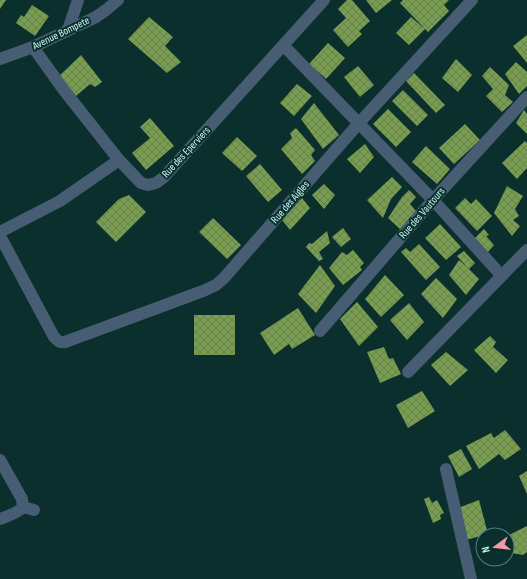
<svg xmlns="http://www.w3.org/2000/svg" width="527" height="579" font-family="'Sofia Sans Condensed',sans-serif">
<defs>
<pattern id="building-cross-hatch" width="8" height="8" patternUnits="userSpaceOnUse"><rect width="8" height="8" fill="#7a9c51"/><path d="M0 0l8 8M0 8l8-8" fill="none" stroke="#67834f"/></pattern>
</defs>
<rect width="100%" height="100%" fill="#0a2f2c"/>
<path fill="url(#building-cross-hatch)" d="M0,0H6L0,9Z
M347,0H352L370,21L359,31L362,34L348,47L333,30L346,18L338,9Z
M366,0H392L376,13Z
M403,0H449L444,5L449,11L428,32L400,3Z
M32,5L49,16L35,36L16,23L21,15L24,17Z
M149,17L173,37L165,46L181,62L167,73L128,39Z
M411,17L425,29L409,45L396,33Z
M527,35V63L513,46Z
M328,43L345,58L326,79L309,64Z
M81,55L102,82L95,87L90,84L76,96L59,76Z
M456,59L472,75L458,92L442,78Z
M516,62L527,72V86L519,94L505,74Z
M358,66L374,85L360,97L344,77Z
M490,67L509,85L505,95L513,102L502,112L486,96L493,89L482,76Z
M414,73L445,105L436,113L406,81Z
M297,84L312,96L294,116L280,103Z
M403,90L428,115L417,126L392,101Z
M314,103L339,135L323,149L301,119Z
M388,109L411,132L396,147L373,124Z
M524,110L527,114V134L516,123Z
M150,118L174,146L146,170L132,153L150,138L140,127Z
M465,124L480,140L454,164L439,148Z
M296,128L315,150L311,155L315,161L302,174L281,149L292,138L290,133Z
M237,137L257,156L242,171L222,153Z
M525,141L527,143V168L517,179L502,163Z
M365,144L374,157L360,173L347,159Z
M426,146L450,169L437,184L412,162Z
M260,164L282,190L268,202L246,176Z
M392,177L402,187L391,199L383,218L367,200Z
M324,184L335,195L324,209L312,195Z
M507,186L523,196L515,209L519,216L513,220L520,226L512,236L494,213Z
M409,190L416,197L410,204L416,211L400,229L388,218L402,197Z
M129,195L146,212L116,242L96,222L119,199Z
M302,198L310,208L290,230L282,220Z
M465,198L471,204L476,199L492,216L477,231L455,208Z
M213,218L241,245L227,259L199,232Z
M440,224L461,247L446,260L425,238Z
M343,228L351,239L341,247L332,237Z
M484,229L489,235L486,236L494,245L487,253L474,239Z
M327,231L330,243L319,252L323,259L319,261L306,247L309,243L312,244Z
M419,244L440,267L426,280L401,252L406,248L410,252Z
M353,250L364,263L360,267L362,270L343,285L329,268L342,252L347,255Z
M464,251L475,263L469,269L479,279L466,295L449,275L459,260L467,267L457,256Z
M320,265L335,286L316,313L298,294Z
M385,275L404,295L381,317L365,299Z
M436,278L457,299L443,318L421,294Z
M357,302L378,327L359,346L340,319Z
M409,303L424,322L407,340L390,320Z
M298,308L315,335L292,349L289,344L274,355L260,333Z
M194,315H235V355H194Z
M490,336L496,342L493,347L508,360L496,373L474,350Z
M384,347L389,359L393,358L401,374L380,383L367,352Z
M446,352L468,370L450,386L431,365Z
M422,391L435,411L408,428L396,405Z
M505,430L521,449L505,460L499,454L479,469L466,446L491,433L494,438Z
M461,449L472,469L459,477L448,456Z
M527,471V494L519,476Z
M429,497L432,503L437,500L444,513L440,515L441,519L433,523L424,499Z
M479,500L488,534L466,540L458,508Z
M527,526V552L523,555L507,552V536Z"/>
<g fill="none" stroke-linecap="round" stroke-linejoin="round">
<path stroke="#465d73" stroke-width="12" d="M68,30L78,0
M283,45L433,200L501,275
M33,47L63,89L119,160
M0,59L33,47L96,17L106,10L118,0
M0,232L60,201L119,160L141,183L148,185L156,183L164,177L324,0
M0,236L54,337C58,341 60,343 65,342L203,291L216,285L224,278L359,123L472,0
M320,331L433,200L527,97
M408,372L527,250
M0,460L22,499L23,507
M446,469L471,579
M0,519C8,516 18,513 23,507L34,510"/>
</g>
<g text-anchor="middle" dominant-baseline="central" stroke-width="4" stroke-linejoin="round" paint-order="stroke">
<g font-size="11" fill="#c5f6f2" stroke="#0a2f2c">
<text transform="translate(61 33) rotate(-26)">Avenue Bompete</text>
<text transform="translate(186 152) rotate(-47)">Rue des Eperviers</text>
<text transform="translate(290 202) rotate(-49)">Rue des Aigles</text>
<text transform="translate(422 213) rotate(-49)">Rue des Vautours</text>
</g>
</g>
<g transform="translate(495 547) rotate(255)"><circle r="19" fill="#0a2f2c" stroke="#557f7b"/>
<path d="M0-3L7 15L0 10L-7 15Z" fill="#f39aa9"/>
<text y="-6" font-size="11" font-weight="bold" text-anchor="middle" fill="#c5f6f2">N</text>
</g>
</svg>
